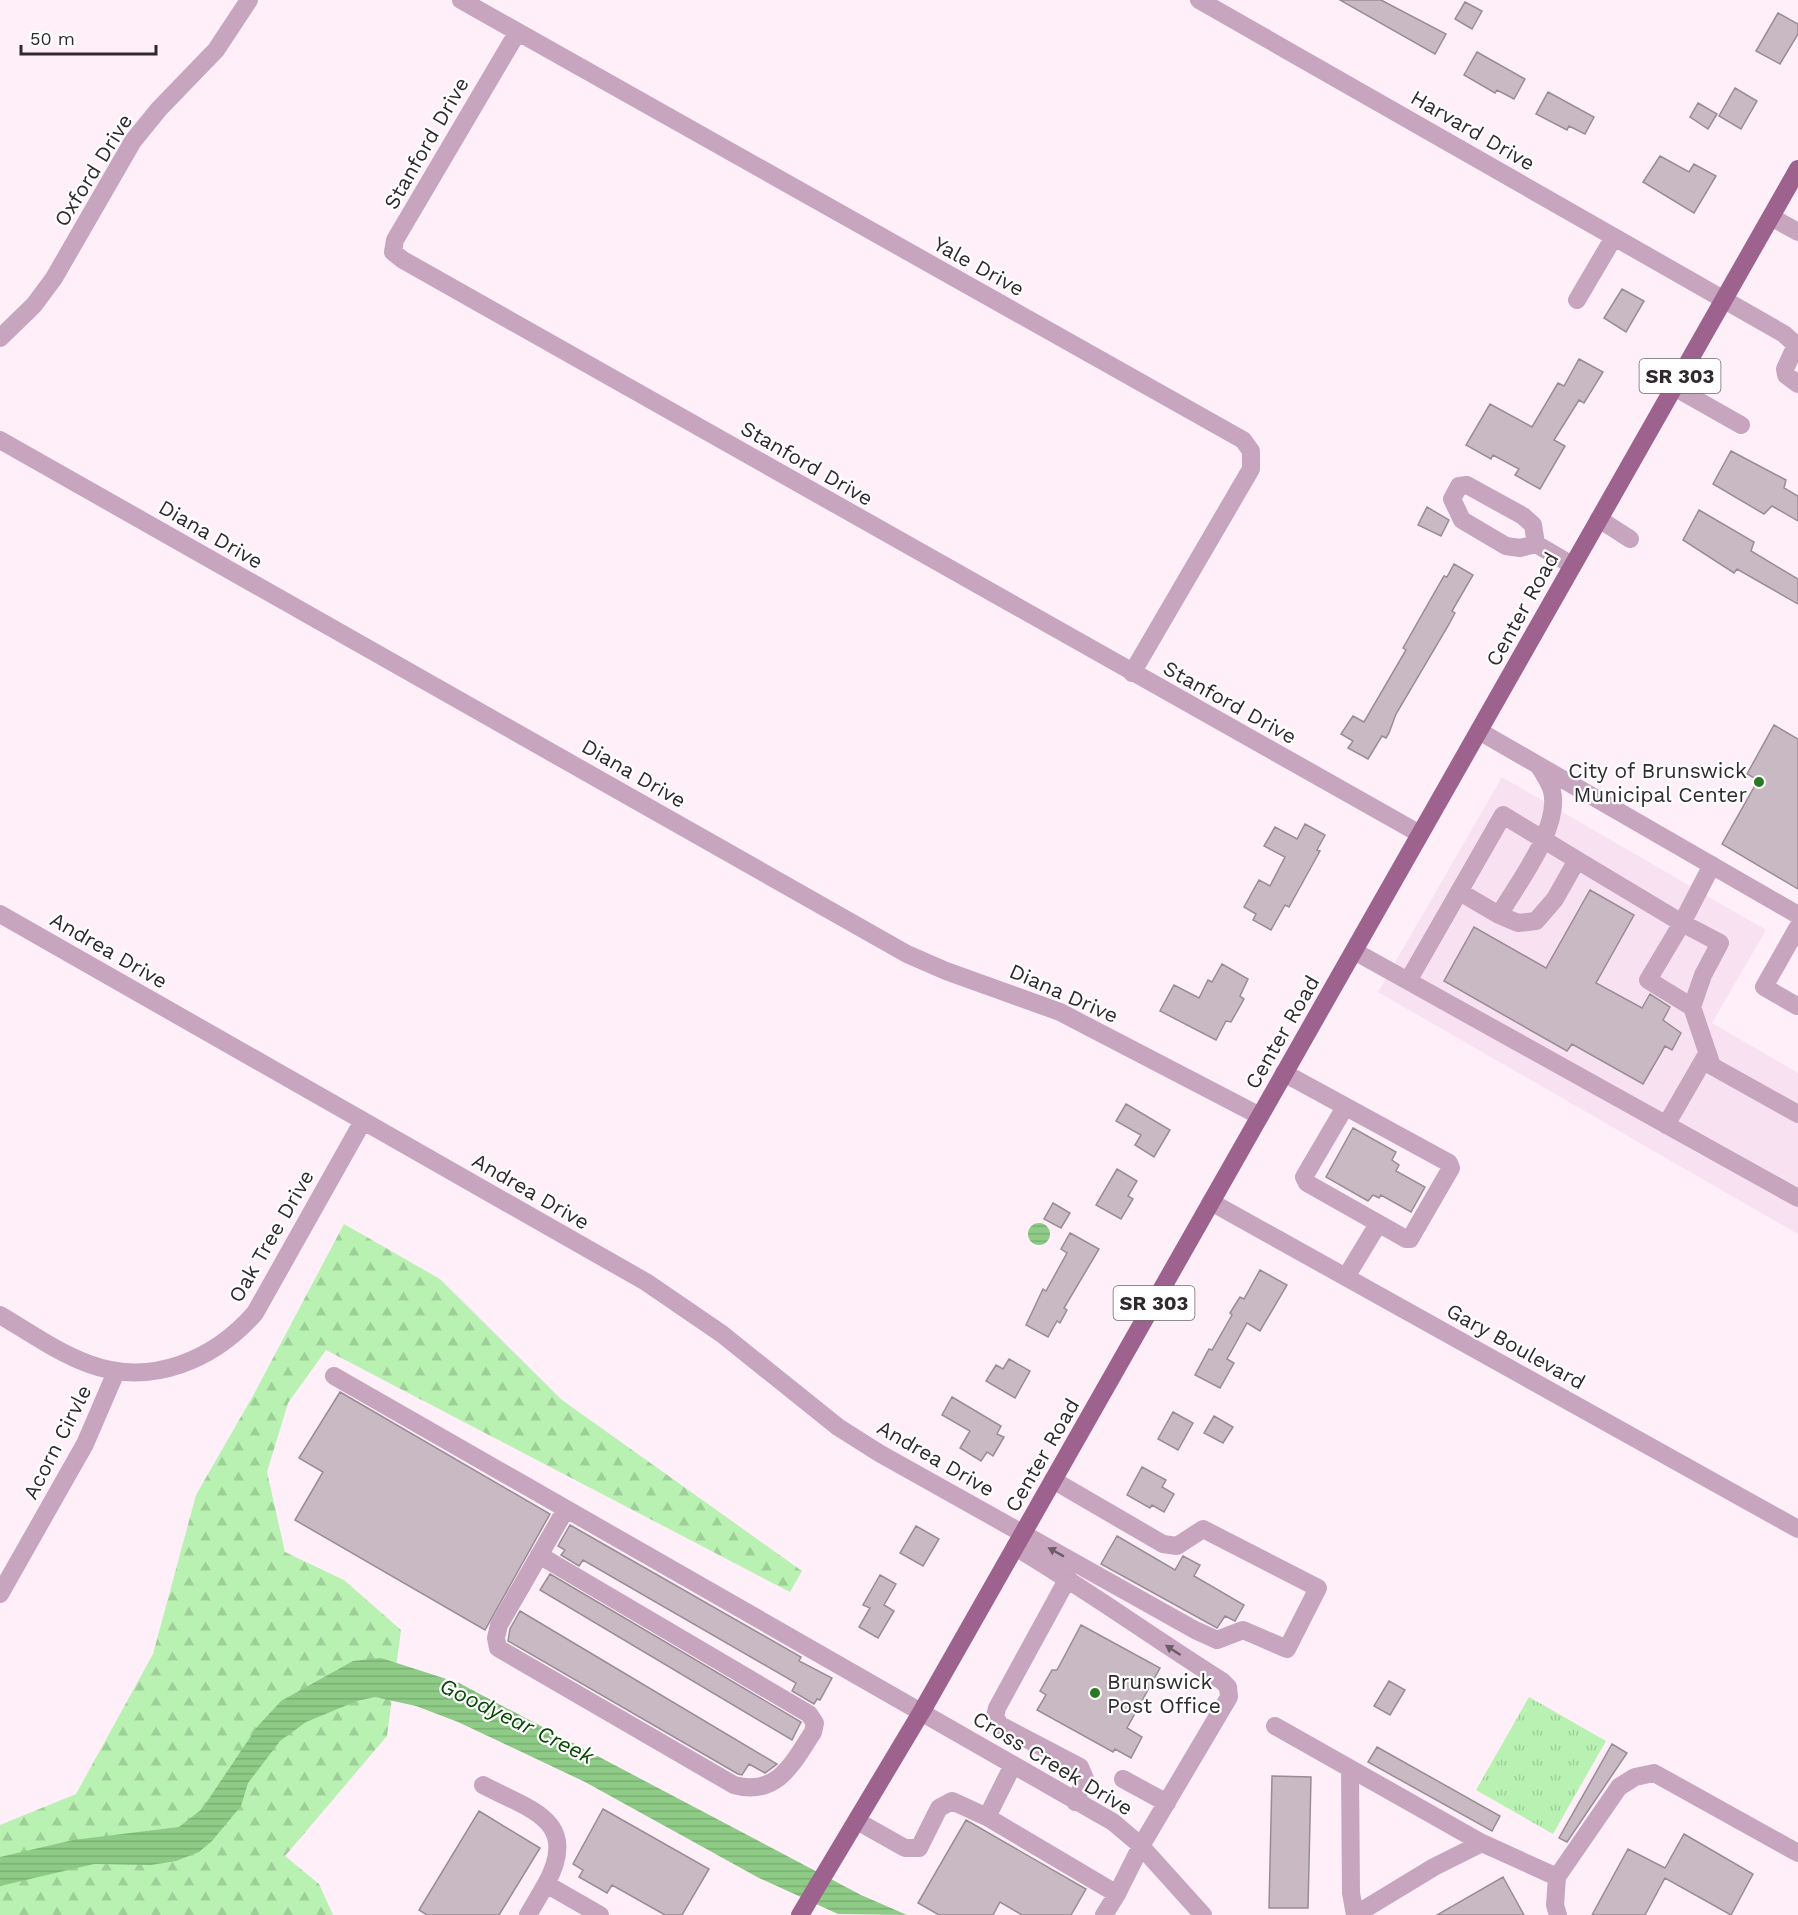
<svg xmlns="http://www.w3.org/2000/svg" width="1798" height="1915" font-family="'Work Sans',sans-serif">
<defs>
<pattern id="grass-tufts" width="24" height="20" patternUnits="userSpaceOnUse" patternTransform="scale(1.5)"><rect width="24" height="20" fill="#b9f1b2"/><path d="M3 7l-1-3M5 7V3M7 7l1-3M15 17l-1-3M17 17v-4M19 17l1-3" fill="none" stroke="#9fcf99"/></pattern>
<pattern id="forest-firs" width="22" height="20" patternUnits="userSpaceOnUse" patternTransform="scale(1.5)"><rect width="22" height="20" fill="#b9f1b2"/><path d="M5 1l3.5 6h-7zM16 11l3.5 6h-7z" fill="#9fcf99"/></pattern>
<pattern id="water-rules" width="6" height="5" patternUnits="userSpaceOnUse" patternTransform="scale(1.5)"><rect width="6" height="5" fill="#8ecb86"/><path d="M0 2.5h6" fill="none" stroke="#7bae74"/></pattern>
</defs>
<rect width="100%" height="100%" fill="#feeff9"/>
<path fill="#f8e1f1" d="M1502,777L1766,930L1712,1023L1798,1073V1234L1378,992Z"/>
<path fill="url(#grass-tufts)" d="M1529,1697L1606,1741L1553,1834L1476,1790Z"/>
<path fill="url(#forest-firs)" d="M344,1224L440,1279L562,1400L802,1571L790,1592L326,1350L288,1403L267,1472L285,1552L344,1580L401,1630L387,1736L285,1856L319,1884L333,1915H0V1825L76,1794L153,1654L196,1495L254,1394Z"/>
<path fill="url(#water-rules)" d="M1028 1234a11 11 0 1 1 22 0a11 11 0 1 1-22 0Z
M381,1658L459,1683L861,1895L907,1915L838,1914L759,1878L585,1782L458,1722L416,1706L375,1697L357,1701L306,1722L280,1741L248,1783L241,1806L212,1841L199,1852L176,1861L151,1865L94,1864L0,1886V1857L73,1840L179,1827L202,1809L257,1727L281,1701L353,1661Z"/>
<path fill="#c8b9c3" stroke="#9a8c96" stroke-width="1.5" d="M1340,0H1381L1446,34L1435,54Z
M1465,2L1482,11L1472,29L1455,19Z
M1778,13L1798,24V34L1780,64L1756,51Z
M1477,52L1525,79L1514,99L1497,90L1495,93L1464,75Z
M1735,88L1757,101L1741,129L1719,116Z
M1548,92L1594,117L1585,134L1569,126L1567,130L1536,114Z
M1698,103L1717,114L1708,129L1690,117Z
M1660,156L1689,172L1694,164L1716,176L1694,213L1643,182Z
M1622,289L1644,301L1626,332L1604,318Z
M1579,359L1603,372L1584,403L1579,400L1554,440L1565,446L1540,489L1515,475L1519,469L1493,455L1491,459L1466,445L1490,404L1532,427L1558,383L1564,386Z
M1731,451L1786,480L1784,488L1798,496V521L1772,506L1764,514L1713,484Z
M1427,507L1449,520L1441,536L1418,525Z
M1699,510L1754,542L1751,551L1798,579V604L1737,569L1734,573L1683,540Z
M1454,564L1473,575L1452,611L1455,613L1448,626L1396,714L1389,733L1386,738L1382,736L1368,759L1348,748L1353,741L1341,734L1353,716L1364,722L1406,650L1403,648L1444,576L1447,577Z
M1774,725L1798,739V889L1722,844L1758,780L1747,774Z
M1305,824L1325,835L1317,850L1320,851L1289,907L1285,905L1271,930L1253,920L1256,914L1244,907L1259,880L1270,886L1285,857L1264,846L1275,827L1297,839Z
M1590,890L1634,915L1596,983L1642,1008L1650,994L1670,1007L1663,1020L1681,1033L1672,1050L1665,1046L1643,1084L1572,1044L1567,1051L1444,981L1474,927L1546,968Z
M1222,964L1248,979L1240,996L1244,999L1231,1022L1226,1021L1216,1040L1160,1011L1174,985L1199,998L1208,980L1212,982Z
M1126,1104L1170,1130L1154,1157L1135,1145L1141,1135L1116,1121Z
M1353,1128L1396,1152L1392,1160L1399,1165L1396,1171L1425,1187L1411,1212L1381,1195L1379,1198L1373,1195L1368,1201L1326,1177Z
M1117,1169L1137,1181L1128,1196L1133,1199L1121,1219L1096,1205Z
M1053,1203L1070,1213L1061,1228L1044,1219Z
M1070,1233L1099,1249L1064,1308L1067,1310L1060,1323L1057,1321L1048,1337L1026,1325L1043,1289L1046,1291L1067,1253L1061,1249Z
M1260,1270L1287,1285L1260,1331L1247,1323L1227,1359L1234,1363L1220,1388L1195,1375L1209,1349L1212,1350L1232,1315L1230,1313L1240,1297L1244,1299Z
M1009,1359L1030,1371L1015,1398L986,1381L996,1365L1003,1369Z
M340,1392L550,1514L485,1630L295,1520L323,1472L299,1458Z
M952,1397L1001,1426L997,1434L1004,1437L993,1456L987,1452L981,1461L960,1448L970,1431L942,1415Z
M1173,1412L1193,1423L1178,1450L1158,1439Z
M1214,1416L1233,1427L1223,1443L1204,1433Z
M1142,1467L1166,1480L1162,1487L1174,1494L1164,1512L1152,1505L1150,1508L1127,1495Z
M570,1525L801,1657L799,1661L832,1678L820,1700L817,1699L814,1704L792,1691L796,1683L583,1560L579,1566L561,1555L565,1550L558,1546Z
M916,1526L939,1539L923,1566L900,1553Z
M1117,1536L1175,1570L1183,1556L1200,1565L1194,1576L1244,1605L1235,1621L1225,1616L1217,1628L1101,1564Z
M550,1574L801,1722L792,1740L540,1590Z
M880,1575L896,1584L884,1605L894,1611L878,1638L859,1627L870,1608L863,1605Z
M520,1611L777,1764L765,1773L749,1764L742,1775L738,1774L508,1641L510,1629Z
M1081,1625L1160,1668L1127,1728L1142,1737L1131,1758L1115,1749L1113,1752L1037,1710L1046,1695L1040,1691L1052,1670H1057Z
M1389,1681L1405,1690L1390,1715L1374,1706Z
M1612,1744L1627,1753L1567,1842L1559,1838Z
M1377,1747L1500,1816L1492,1831L1368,1762Z
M1272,1776L1311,1777L1308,1908H1269Z
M603,1809L709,1869L682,1915H665L612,1885L607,1893L579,1877L583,1870L573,1864Z
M479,1811L540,1848L499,1915H427L419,1910Z
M966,1820L1086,1889L1071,1915H1022L1000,1902L993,1915H939L918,1903Z
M1684,1834L1753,1874L1731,1915L1665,1878L1645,1915H1592L1628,1849L1665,1868Z
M1503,1877L1524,1915H1437Z"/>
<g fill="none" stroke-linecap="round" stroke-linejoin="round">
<path stroke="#c7a5be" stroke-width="18" d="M461,0L1243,440L1251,451V469L1132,673
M1199,0L1784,334L1796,345L1785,369L1786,375L1798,384
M517,33L395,240L393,252L403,260L1420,834
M1771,217L1798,232
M1577,300L1614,237
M0,338L34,305L54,278L133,141L159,109L216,50L249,0
M1674,387L1741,425
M0,440L907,954L946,971L1060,1012L1260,1116
M1599,519L1630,539
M1536,544L1520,548L1506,546L1462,520L1452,499L1459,486L1467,485L1523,516L1533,525L1536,544L1572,565
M1479,731L1798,915
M1539,766C1543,773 1550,783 1552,791C1561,828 1517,884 1499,915L1518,923L1536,921L1555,899L1577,860L1682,923L1712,865
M1577,860L1503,815L1408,981L1798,1198
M1460,892L1499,915
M0,914L646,1282L722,1334L838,1427L879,1453L1195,1630L1217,1640L1243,1630L1287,1649L1318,1588L1203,1529L1177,1546L1163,1544L1053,1480
M1354,951L1408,981
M1797,1006L1764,987L1798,927
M1692,1007L1648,980L1682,923L1720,943L1703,975L1692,1007L1712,1066L1798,1114
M1284,1073L1449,1163L1451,1168L1410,1239H1406L1307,1183L1304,1177L1345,1107
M1666,1125L1707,1054
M1211,1202L1798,1529
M1346,1277L1378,1224
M0,1315C29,1332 58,1353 89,1364C151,1387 214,1360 255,1313L363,1121
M334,1376L1113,1822L1139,1844L1203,1915
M539,1555L809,1714L815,1723L813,1732C793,1763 777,1797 734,1785L498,1648L496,1638L499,1625L566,1509
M1068,1578L997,1708L995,1717L1000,1725L1080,1767L1085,1779L1075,1802
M0,1594L85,1444L116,1372
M1275,1726L1482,1843
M1350,1769L1351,1893L1355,1915
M1123,1779L1167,1803
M483,1785C530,1810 581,1820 546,1884
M987,1817L1117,1894L1141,1846L1229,1697L1228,1687L1222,1681C1152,1637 1086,1589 1015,1547
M857,1821L905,1848H919L939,1808L952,1801L987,1817L1013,1765
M528,1915L546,1884L600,1915
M1104,1915L1117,1894
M1355,1915L1434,1867L1482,1843L1557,1877
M1558,1915L1555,1905L1557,1877L1619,1787L1635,1777L1654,1773L1798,1853"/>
<path stroke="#9e628f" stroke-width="18" d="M800,1915L922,1711L1798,169"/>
</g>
<defs><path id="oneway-solid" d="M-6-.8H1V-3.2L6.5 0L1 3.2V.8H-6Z" transform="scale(1.5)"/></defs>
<g fill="#6c5b68">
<use href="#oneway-solid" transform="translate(1056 1552) rotate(-151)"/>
<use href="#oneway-solid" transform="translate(1173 1650) rotate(-147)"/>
</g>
<g fill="#297922" stroke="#fff" stroke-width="2">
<circle cx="1759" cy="782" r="6"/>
<circle cx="1095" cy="1693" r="6"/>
</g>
<g text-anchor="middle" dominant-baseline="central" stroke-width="4.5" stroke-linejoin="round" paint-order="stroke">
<g fill="#fff" stroke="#6e6a6d" stroke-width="1.5">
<rect x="1639.5" y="359" width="81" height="34" rx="4.5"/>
<rect x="1113.5" y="1286" width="81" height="34" rx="4.5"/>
</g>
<g font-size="20" font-weight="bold" fill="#302a2e">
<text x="1680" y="376">SR 303</text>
<text x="1154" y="1303">SR 303</text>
</g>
<g font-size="21" fill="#302a2e" stroke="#fff">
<text transform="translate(1473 130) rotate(30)">Harvard Drive</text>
<text transform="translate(426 143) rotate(-60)">Stanford Drive</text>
<text transform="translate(93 170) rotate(-58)">Oxford Drive</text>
<text transform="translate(979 266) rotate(29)">Yale Drive</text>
<text transform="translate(807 463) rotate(30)">Stanford Drive</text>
<text transform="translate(211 534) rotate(30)">Diana Drive</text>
<text transform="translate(1522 609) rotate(-61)">Center Road</text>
<text transform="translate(1230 702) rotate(29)">Stanford Drive</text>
<text transform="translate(634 773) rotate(30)">Diana Drive</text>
<text transform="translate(109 950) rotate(30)">Andrea Drive</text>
<text transform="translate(1064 993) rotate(24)">Diana Drive</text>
<text transform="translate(1282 1032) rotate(-60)">Center Road</text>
<text transform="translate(531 1191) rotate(30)">Andrea Drive</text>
<text transform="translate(271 1236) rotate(-60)">Oak Tree Drive</text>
<text transform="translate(1516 1346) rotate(29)">Gary Boulevard</text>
<text transform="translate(57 1442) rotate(-63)">Acorn Cirvle</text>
<text transform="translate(1042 1455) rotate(-60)">Center Road</text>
<text transform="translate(936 1458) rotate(30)">Andrea Drive</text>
<text transform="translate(1053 1763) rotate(31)">Cross Creek Drive</text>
</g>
<g font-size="21" fill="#302a2e" stroke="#fff" text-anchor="end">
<text x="1747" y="770">City of Brunswick<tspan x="1747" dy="24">Municipal Center</tspan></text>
<text x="1107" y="1681" text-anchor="start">Brunswick<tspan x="1107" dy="24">Post Office</tspan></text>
</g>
<g font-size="22" font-style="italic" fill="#064801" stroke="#fff">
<text transform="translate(517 1721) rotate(26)">Goodyear Creek</text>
</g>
</g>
<path d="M21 45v9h135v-9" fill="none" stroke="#302a2e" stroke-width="3"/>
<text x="30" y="45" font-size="18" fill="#302a2e" stroke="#ffffff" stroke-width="4.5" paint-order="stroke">50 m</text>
</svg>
